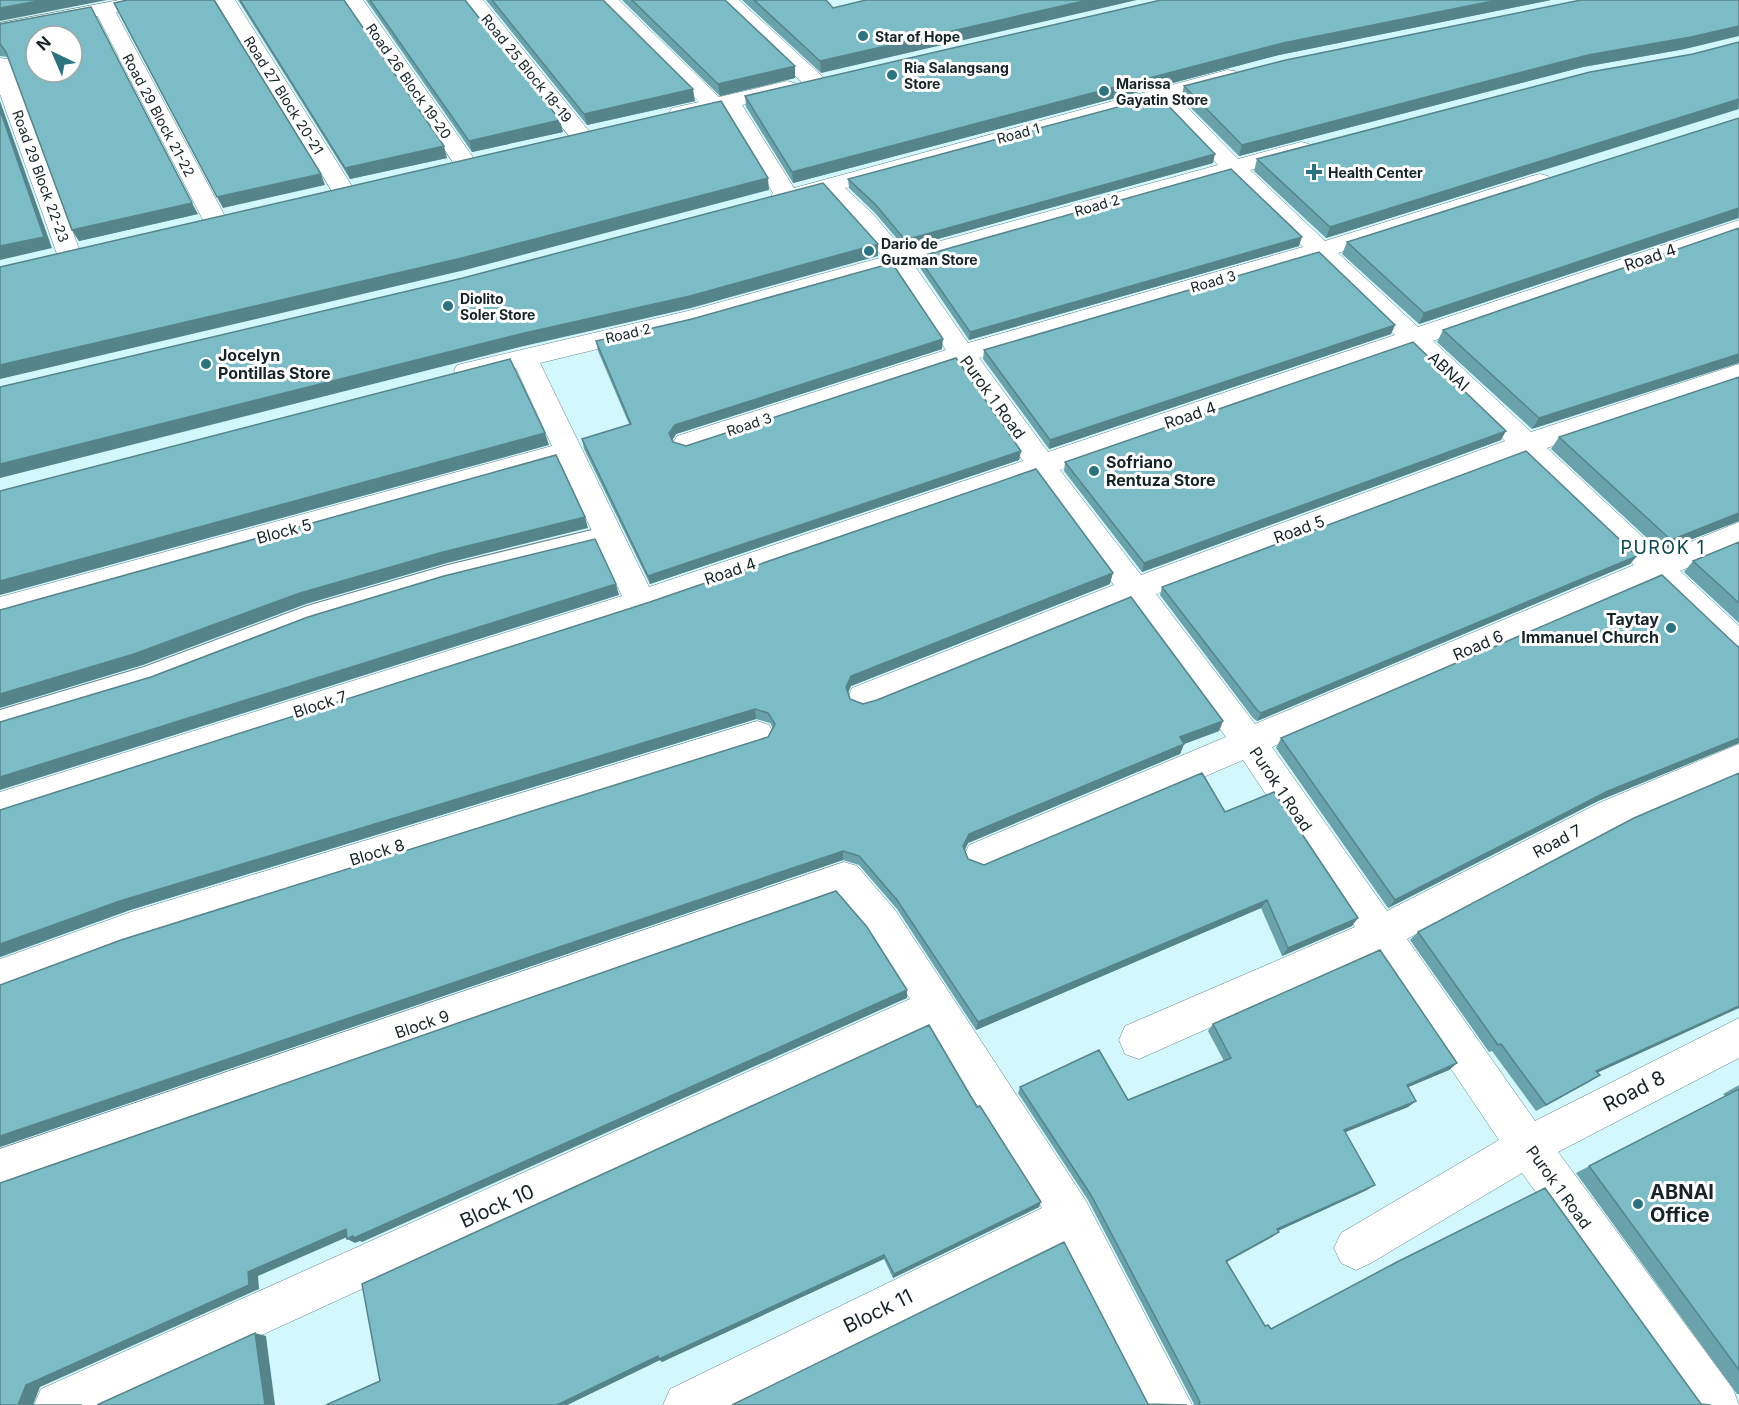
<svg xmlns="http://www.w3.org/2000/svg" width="1739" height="1405" font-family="Inter,sans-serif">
<rect width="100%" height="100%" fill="#d2f7fd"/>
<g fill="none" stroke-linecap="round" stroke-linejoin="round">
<g stroke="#63858a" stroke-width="2">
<path id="service" d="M608,526L617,529L621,536L617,543L448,585L314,626L159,685L0,734V710L144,667L307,606L448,565Z"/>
</g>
<g stroke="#63858a" stroke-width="1">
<path id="minor" d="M215,0H235L355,191L351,196L343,198L335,196Z
M343,0H363L477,163L473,168L465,170L457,168Z
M462,0H483L589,131L592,136L589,141L581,143L573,141Z
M597,0H619L719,97L787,81L795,83L798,88L795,93L742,105L794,188L1227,70L1235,71L1238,76L1235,81L1177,97L1238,159L1301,142L1309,144L1312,149L1309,154L1250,170L1325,241L1532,176L1540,174L1548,176L1552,181L1548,186L1338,253L1418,327L1739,220V235L1433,341L1531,432L1739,364V383L1547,448L1661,554L1739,522V546L1680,571L1739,626V659L1728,655L1653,583L1272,747L1387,911L1599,803L1739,744V775L1623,825L1407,939L1535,1121L1739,1018V1058L1558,1152L1733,1389L1739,1405H1689L1522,1173L1371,1263L1356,1270L1341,1263L1334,1248L1341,1233L1499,1140L1374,955L1139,1059L1125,1054L1119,1040L1125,1026L1355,927L1243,760L995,867L982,872L969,867L964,856L969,845L1226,737L1129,605L876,708L864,712L852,708L848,698L852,688L1114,585L1035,478L652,611L0,822V792L622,596L561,464L0,621V597L552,446L516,368L467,380L457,377L454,371L457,365L692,310L883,257L855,224L825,194L782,205L774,203L770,198L773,193L723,110L680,120L672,118L669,113L672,108L699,102ZM1157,102L1218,165L904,251L873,214L845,188ZM1229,176L1303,247L968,343L914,265ZM1316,259L1395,335L1048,452L979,358ZM893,271L946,350L677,436L673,443L677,450L687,453L697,450L956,365L1023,461L649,587L540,363L693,326ZM1409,349L1505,441L1141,575L1060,470ZM1521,457L1634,565L1255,724L1156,594Z
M717,0H739L822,76L825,81L822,86L814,87L806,86Z
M104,3L111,5L114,9L227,220L224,225L215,227L206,225L203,220L94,9L97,5Z
M0,58L8,59L11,64L81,254L78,259L69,262L60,259L57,254L0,94Z
M757,721L769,725L774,735L769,745L131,946L0,995V959L131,912Z
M844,862L857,866L895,910L1086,1201L1192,1405H1145L1062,1243L735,1405H663L670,1389L1042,1208L929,1029L109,1405H34L41,1389L910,999L869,934L837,897L0,1191V1149Z"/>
</g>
<g stroke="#63858a" stroke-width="1">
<path id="secondary" d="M119,0H160L157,4L150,6L0,35V23Z"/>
</g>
<use href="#service" fill="#fff" fill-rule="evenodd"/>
<use href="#minor" fill="#fff" fill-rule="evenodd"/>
<use href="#secondary" fill="#fff" fill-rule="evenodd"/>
</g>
<path fill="#6aa2ab" d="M238,0H344L447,158L350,179Z
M366,0H465L563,132L472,152Z
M486,0H603L695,101L587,125Z
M622,0H725L795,78L720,96Z
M742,0H826L821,73Z
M1161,0H1551L1279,55L793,183L746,107L745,96Z
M0,24L198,214L79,241L72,230L8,57L0,56Z
M1739,42V109L1326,238L1254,171L1257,159L1693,54Z
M1685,49L1583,67L1239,156L1181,98L1184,86Z
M1739,118V218L1419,324L1342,254L1347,242Z
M1213,163L905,248L875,213L849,188L848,179Z
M1739,228L1532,429L1437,342L1443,330Z
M1299,246L969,340L918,265V257Z
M1395,325L1391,334L1049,449L983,359L984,350Z
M596,341L942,349L676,434L672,440L673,442L686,446L1021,451L1019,460L650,584L584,449L582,439L629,424L598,351Z
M1559,437L1739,521L1661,551L1551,449Z
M1501,440L1142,572L1064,471L1065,462Z
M1739,542V623L1684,572L1693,561Z
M1637,556L1630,564L1257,721L1253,718L1160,595L1162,587Z
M1110,584L851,686L848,693L850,699L863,704L1223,721L1219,731L1184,744L1180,754L968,843L965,850L968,859L984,865L1225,812L1352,926L1282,956L1261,908L976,1030L897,909L859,865L843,860L0,1147V985L768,737L773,728L770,723L756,719L130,910L0,957V810Z
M1737,646L1739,647V743L1598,801L1388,908L1276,748L1281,738Z
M1418,932L1597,1072L1600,1075L1536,1111L1492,1051L1489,1052L1410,940Z
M1213,1024L1457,1063L1449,1070L1408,1087L1416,1101L1408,1107L1345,1132L1367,1190L1278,1231L1272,1237L1227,1262L1265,1326L1271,1329L1701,1404L1193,1405L1194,1404L1088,1200L1018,1093L1020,1087L1128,1100L1224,1061L1208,1031Z
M1739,1085V1394H1737L1576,1173L1725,1096L1723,1094Z
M977,1107L1039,1207L893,1278L884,1259L662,1362L660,1360L567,1405H326L380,1381Z"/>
<path fill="#56848b" d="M43,0H107L0,21V8Z
M1088,0H1137L821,73L820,61Z
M1498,0H1551L1279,55L793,183L792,172L1283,43Z
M1739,26V36L1685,49L1583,67L1239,156L1242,145L1588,55Z
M795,66V78L720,96L718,84Z
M693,89L695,101L587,125L584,114Z
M1739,99L1738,109L1326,238L1330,227Z
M0,101L52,248L0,260Z
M560,120L563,132L472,152L469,141Z
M444,146L447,158L350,179L345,168Z
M1215,154L1213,163L905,248V240Z
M321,174L325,185L223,208L217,197Z
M768,178L769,190L465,270L0,379V365Z
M192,203L198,214L79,241L72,230Z
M1739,208L1738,218L1419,324L1424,313Z
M1302,237L1299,246L969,340L970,332Z
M878,244V256L691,308L524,346L0,478V464Z
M1395,325L1391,334L1049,449L1050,440Z
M943,339L942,349L676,434L671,442L669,433L675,425Z
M1739,354V363L1532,429L1539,418Z
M1506,431L1501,440L1142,572L1144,563Z
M545,433L549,445L0,595V581Z
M1021,451L1019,460L650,584L648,576Z
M1739,513V521L1661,551L1671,540Z
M585,517L588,528L447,563L306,604L143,665L0,708V694L300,593L443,552Z
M1637,556L1630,564L1257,721L1261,713Z
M1113,573L1110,584L851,686L846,697V687L851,676Z
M616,584L619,595L0,790V777Z
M755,709L756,719L130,910L0,957V944L120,901Z
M1223,721L1219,731L1176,747L1180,737Z
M1739,738V743L1598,801L1388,908L1395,900L1608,791Z
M1184,744L1180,754L968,843L962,855L963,846L969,834Z
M843,851V860L0,1147V1136Z
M1267,900L1261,908L976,1030L978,1022Z
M1358,918L1352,926L1282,956L1288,948Z
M907,990V998L362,1242L360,1241L355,1243L347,1239Z
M1739,1006V1008L1586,1078L1596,1071Z
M1457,1063L1449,1070L1399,1091L1407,1085Z
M1600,1075L1589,1082L1536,1111L1546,1105Z
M1416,1101L1408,1107L1336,1136L1344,1130Z
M1375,1185L1367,1190L1271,1234L1277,1229Z
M1041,1202L1039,1207L893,1278L894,1274Z
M346,1229L354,1234L258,1276L259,1289L40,1387L33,1405H18L26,1385L248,1272Z
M1279,1232L1272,1237L1220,1265L1226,1261Z
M884,1255V1259L662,1362L660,1360L567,1405H557L658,1356Z
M255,1333L266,1336L275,1405H265Z"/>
<path fill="#7bbcc7" stroke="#56848b" stroke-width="1.5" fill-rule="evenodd" d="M0,0H43L0,8Z
M127,0H214L321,174L217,197L114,3Z
M240,0H344L444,146L345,168Z
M370,0H465L560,120L469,141Z
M492,0H603L693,89L584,114Z
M632,0H725L795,66L718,84Z
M754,0H826L833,8L866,0H1088L820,61Z
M1161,0H1498L1283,43L792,172L745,96Z
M1581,0H1739V26L1691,37L1588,55L1242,145L1184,86L1286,60Z
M91,7L192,203L72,230L6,52L1,45H0V24ZM36,36H72V72H36Z
M1739,42V99L1330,227L1257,159L1590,72L1693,54Z
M1159,96L1215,154L905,240L875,204L848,179Z
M721,101L768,178L462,258L0,365V267Z
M0,110L44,237L0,246Z
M1739,118V208L1424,313L1347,242Z
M1231,169L1302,237L970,332L918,257Z
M823,183L878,244L690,296L520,334L0,464V387L463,278Z
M1739,228V354L1539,418L1443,330Z
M1319,252L1395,325L1050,440L984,350Z
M892,263L943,339L675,425L669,433L673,442L686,446L956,358L1021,451L648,576L582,439L631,424L596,341L692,319Z
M1413,342L1506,431L1144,563L1065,462Z
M510,359L545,433L0,581V491Z
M1739,377V513L1671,540L1559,437Z
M1526,451L1637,556L1261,713L1257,710L1162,587Z
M556,455L585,517L443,552L300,593L134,654L0,694V610Z
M1036,469L1113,573L851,676L846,687L850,699L863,704L877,700L1131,597L1223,721L1180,737L1184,744L969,834L963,846L968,859L984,865L1202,773L1225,812L1274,792L1358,918L1288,948L1267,900L978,1022L897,900L859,856L843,851L0,1136V985L121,940L768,737L775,724L768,713L755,709L120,901L0,944V810L650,602Z
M595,539L616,584L0,777V722L151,677L308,617L444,576Z
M1739,542V603L1693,561Z
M1662,575L1737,646L1739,647V738L1608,791L1395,900L1281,738Z
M1739,773V1006L1596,1071L1600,1075L1546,1105L1501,1044L1498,1045L1418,932L1634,818Z
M836,891L867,927L907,990L354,1238L353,1236L347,1239L346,1229L248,1272L249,1285L26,1385L18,1405H82H0V1183Z
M1380,950L1457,1063L1407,1085L1416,1101L1344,1130L1375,1185L1277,1229L1279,1232L1226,1261L1265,1326L1268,1325L1271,1329L1397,1262L1545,1188L1701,1404L1711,1405H1198L1200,1402L1091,1195L1020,1087L1099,1050L1128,1100L1231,1058L1213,1024Z
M929,1025L977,1107L980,1106L1041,1202L894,1274L884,1255L659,1359L658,1356L557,1405H326L380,1381L362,1284Z
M1739,1089V1370L1589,1166Z
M1064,1242L1148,1404L1187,1405H732Z
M255,1333L265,1405H97Z"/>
<g fill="#2b737e" stroke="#fff" stroke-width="2">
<circle cx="863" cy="36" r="6"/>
<circle cx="892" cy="75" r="6"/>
<circle cx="1104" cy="91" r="6"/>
<path d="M1311 163h6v6h6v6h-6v6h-6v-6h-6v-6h6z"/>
<circle cx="869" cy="251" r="6"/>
<circle cx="448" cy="306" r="6"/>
<circle cx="206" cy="364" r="6"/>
<circle cx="1094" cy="471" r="6"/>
<circle cx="1671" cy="628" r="6"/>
<circle cx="1638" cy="1204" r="6"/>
</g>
<g text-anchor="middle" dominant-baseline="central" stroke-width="6" stroke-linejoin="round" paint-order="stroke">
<g font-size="14" font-weight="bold" fill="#162426" stroke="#fff" text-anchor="start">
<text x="875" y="36">Star of Hope</text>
<text x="904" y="67">Ria Salangsang<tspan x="904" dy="16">Store</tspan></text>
<text x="1116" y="83">Marissa<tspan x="1116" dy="16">Gayatin Store</tspan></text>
<text x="1328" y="172">Health Center</text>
<text x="881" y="243">Dario de<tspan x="881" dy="16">Guzman Store</tspan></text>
<text x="460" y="298">Diolito<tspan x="460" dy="16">Soler Store</tspan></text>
</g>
<g font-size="14" fill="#162426" stroke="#fff">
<text transform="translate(527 68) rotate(51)">Road 25 Block 18-19</text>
<text transform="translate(409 81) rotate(55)">Road 26 Block 19-20</text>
<text transform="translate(284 95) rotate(58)">Road 27 Block 20-21</text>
<text transform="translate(159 115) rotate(62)">Road 29 Block 21-22</text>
<text transform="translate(1018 133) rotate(-15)">Road 1</text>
<text transform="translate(41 176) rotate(70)">Road 29 Block 22-23</text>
<text transform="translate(1097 205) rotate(-16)">Road 2</text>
<text transform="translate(1213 281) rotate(-16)">Road 3</text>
<text transform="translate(628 333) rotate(-13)">Road 2</text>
<text transform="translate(749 424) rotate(-18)">Road 3</text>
</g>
<g font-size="16" fill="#162426" stroke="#fff">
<text transform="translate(1650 257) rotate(-19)">Road 4</text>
<text transform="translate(1449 371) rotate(43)">ABNAI</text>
<text transform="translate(993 397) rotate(54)">Purok 1 Road</text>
<text transform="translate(1190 415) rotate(-19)">Road 4</text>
<text transform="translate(1299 529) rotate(-20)">Road 5</text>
<text transform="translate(284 531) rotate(-15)">Block 5</text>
<text transform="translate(730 571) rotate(-19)">Road 4</text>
<text transform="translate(1478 645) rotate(-23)">Road 6</text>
<text transform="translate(320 704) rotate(-18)">Block 7</text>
<text transform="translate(1281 789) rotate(56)">Purok 1 Road</text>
<text transform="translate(1557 841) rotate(-28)">Road 7</text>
<text transform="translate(377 852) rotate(-17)">Block 8</text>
<text transform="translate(422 1024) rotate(-19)">Block 9</text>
<text transform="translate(1559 1187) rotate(54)">Purok 1 Road</text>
</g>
<g font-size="16" font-weight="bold" fill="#162426" stroke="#fff" text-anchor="start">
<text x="218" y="355">Jocelyn<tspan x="218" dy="18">Pontillas Store</tspan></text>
<text x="1106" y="462">Sofriano<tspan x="1106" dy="18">Rentuza Store</tspan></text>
<text x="1659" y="619" text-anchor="end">Taytay<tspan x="1659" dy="18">Immanuel Church</tspan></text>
</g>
<g font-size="18" letter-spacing="1.5" fill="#094851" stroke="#fff">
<text x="1663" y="547">PUROK 1</text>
</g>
<g font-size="20" fill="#162426" stroke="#fff">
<text transform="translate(1634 1091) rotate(-27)">Road 8</text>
<text transform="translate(497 1206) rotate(-24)">Block 10</text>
<text transform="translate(878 1311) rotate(-26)">Block 11</text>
</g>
<g font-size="20" font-weight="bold" fill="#162426" stroke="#fff" text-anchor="start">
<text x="1650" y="1192">ABNAI<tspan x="1650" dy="23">Office</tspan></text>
</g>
</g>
<g transform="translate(54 54) rotate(316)"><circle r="28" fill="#ffffff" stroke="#a2a7a8" stroke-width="1.5"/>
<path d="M0-4.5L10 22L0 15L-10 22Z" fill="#2b737e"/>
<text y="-9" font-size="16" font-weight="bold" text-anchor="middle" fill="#162426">N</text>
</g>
</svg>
